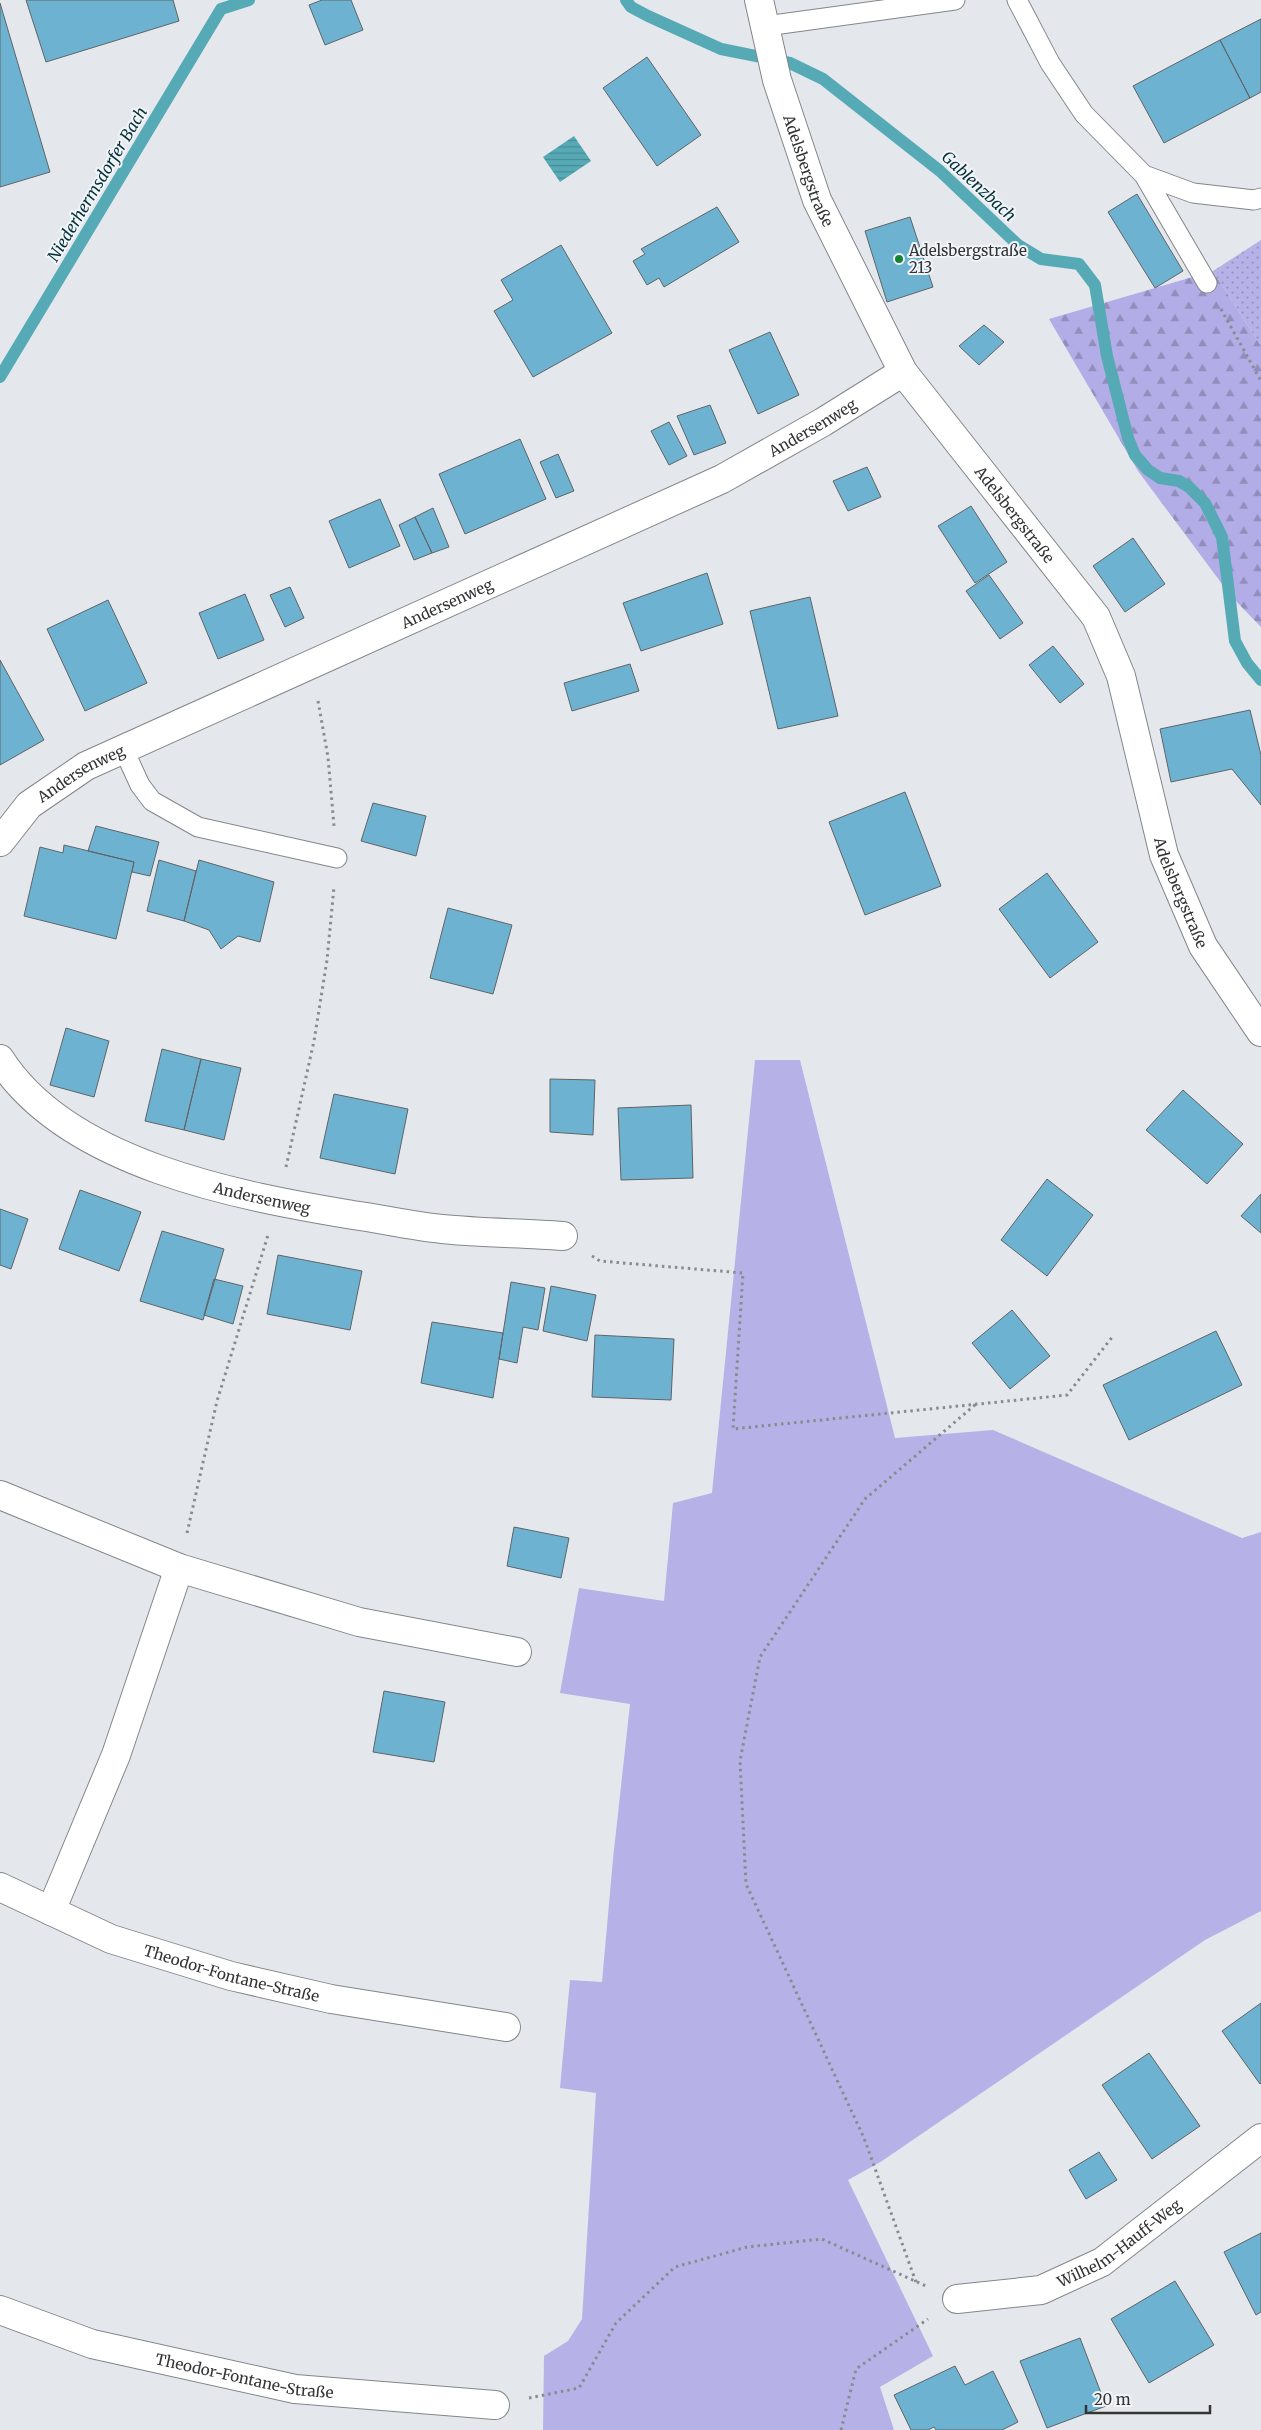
<svg xmlns="http://www.w3.org/2000/svg" width="1261" height="2430" font-family="Merriweather,serif">
<defs>
<pattern id="forest-firs" width="22" height="20" patternUnits="userSpaceOnUse" patternTransform="scale(1.25)"><rect width="22" height="20" fill="#b2ade7"/><path d="M5 1l3.5 6h-7zM16 11l3.5 6h-7z" fill="#918ebc"/></pattern>
<pattern id="garden-dots" width="8" height="8" patternUnits="userSpaceOnUse" patternTransform="scale(1.25)"><rect width="8" height="8" fill="#b6b2e7"/><path d="M2 2h.1M6 6h.1" fill="none" stroke="#9592bc" stroke-width="1.8" stroke-linecap="round"/></pattern>
<pattern id="water-rules" width="6" height="5" patternUnits="userSpaceOnUse" patternTransform="scale(1.25)"><rect width="6" height="5" fill="#56aab6"/><path d="M0 2.5h6" fill="none" stroke="#488b95"/></pattern>
</defs>
<rect width="100%" height="100%" fill="#e4e8ec"/>
<path fill="#b6b2e7" d="M755,1060H800L895,1438L993,1430L1242,1538L1261,1532V1911L1205,1940L882,2161L848,2180L933,2356L880,2387L894,2430H543L544,2356L568,2341L582,2319L596,2093L560,2088L570,1980L602,1982L613,1859L630,1704L560,1693L579,1588L664,1601L673,1503L712,1493Z"/>
<path fill="url(#forest-firs)" d="M1213,271L1261,346V627L1231,596L1138,471L1049,319Z"/>
<path fill="url(#garden-dots)" d="M1261,240V346L1213,271Z"/>
<path fill="url(#water-rules)" d="M574,136L591,161L560,182L543,157Z"/>
<g fill="none" stroke-linecap="round" stroke-linejoin="round">
<path stroke="#56aab6" stroke-width="12" d="M626,0L631,7L648,16L721,49L790,63L823,79L940,171L1018,245L1041,259L1079,264L1095,285L1107,356L1128,438L1135,455L1148,470L1160,478L1179,481L1189,487L1205,503L1222,537L1235,641L1247,663L1261,680
M0,377L221,9L249,0"/>
</g>
<path fill="#6db3d1" stroke="#606466" d="M26,0H173L179,21L46,62Z
M322,0H351L363,30L325,45L309,5Z
M0,3L50,172L0,187Z
M1261,19V92L1250,98L1220,40Z
M1220,40L1250,98L1164,143L1133,86Z
M647,57L701,135L657,166L603,88Z
M1137,194L1183,271L1155,288L1108,212Z
M717,207L739,242L664,287L659,278L647,285L633,261L645,254L641,249Z
M910,217L933,287L887,302L865,231Z
M561,245L612,333L533,377L494,311L513,300L501,280Z
M984,325L1004,342L979,365L959,346Z
M770,332L799,395L758,414L729,350Z
M710,405L726,443L694,455L677,416Z
M669,422L687,456L669,465L651,431Z
M520,439L546,499L465,534L439,474Z
M558,454L574,491L556,498L540,462Z
M867,467L881,497L848,511L833,481Z
M380,499L400,546L349,568L329,521Z
M971,506L1007,562L975,583L938,526Z
M433,508L449,547L432,553L415,517Z
M415,517L432,553L414,560L399,525Z
M1133,538L1165,584L1125,612L1093,566Z
M707,573L723,624L641,651L623,603Z
M989,575L1023,623L1000,639L966,591Z
M290,587L304,618L285,627L270,595Z
M245,594L264,640L218,659L199,613Z
M810,597L838,716L778,729L750,611Z
M108,600L147,683L85,711L47,629Z
M1053,646L1084,684L1060,703L1029,665Z
M0,660L44,740L0,765Z
M630,664L639,691L572,711L564,683Z
M1250,710L1261,755V805L1232,769L1171,782L1160,729Z
M905,792L941,886L865,915L829,822Z
M373,803L426,816L416,856L361,841Z
M96,826L159,842L150,876L132,872L134,862L88,851Z
M64,845L134,862L116,939L24,916L40,847L63,853Z
M159,860L196,871L184,921L147,911Z
M199,860L274,882L260,942L238,936L221,949L209,930L184,921Z
M1047,873L1098,942L1050,978L999,909Z
M448,908L512,925L493,994L430,978Z
M66,1028L109,1041L94,1097L50,1085Z
M162,1049L201,1059L184,1130L145,1121Z
M201,1059L241,1068L224,1140L184,1130Z
M550,1079L595,1080L593,1135L550,1132Z
M1183,1090L1243,1144L1207,1184L1146,1130Z
M334,1094L408,1109L395,1174L320,1158Z
M691,1105L693,1178L621,1180L618,1108Z
M1047,1179L1093,1215L1047,1276L1001,1240Z
M80,1190L141,1212L119,1271L59,1249Z
M1261,1194V1233L1241,1216Z
M0,1209L28,1219L11,1269L0,1265Z
M162,1231L224,1249L203,1320L140,1301Z
M278,1255L362,1271L350,1330L267,1314Z
M214,1279L243,1286L233,1324L204,1315Z
M511,1282L545,1288L538,1330L523,1327L517,1363L499,1359Z
M551,1286L596,1295L587,1341L543,1331Z
M1012,1310L1050,1356L1010,1389L972,1343Z
M432,1322L503,1333L493,1398L421,1383Z
M1216,1331L1242,1385L1129,1440L1103,1385Z
M595,1335L674,1339L671,1400L592,1397Z
M514,1527L569,1538L561,1578L507,1566Z
M384,1691L445,1702L434,1762L373,1752Z
M1261,2003V2083L1260,2084L1222,2031Z
M1149,2053L1200,2126L1152,2159L1102,2085Z
M1099,2152L1117,2180L1086,2199L1069,2170Z
M1261,2233V2312L1256,2315L1224,2252Z
M1175,2281L1214,2345L1149,2383L1111,2319Z
M1080,2338L1106,2406L1047,2428L1020,2361Z
M955,2366L965,2385L993,2371L1018,2422L1002,2430H936L934,2427L928,2430H911L894,2395Z"/>
<g fill="none" stroke-linecap="round" stroke-linejoin="round">
<g stroke="#83868a" stroke-width="21">
<path id="lane" d="M1017,0L1050,63L1084,114L1144,175L1193,193L1254,200L1261,198
M766,26L955,0
M1144,175L1207,283
M123,748L140,785L152,801L198,827L337,858"/>
</g>
<g stroke="#83868a" stroke-width="30">
<g id="street">
<path id="s1" d="M0,842L29,805L86,766L722,479L823,422L903,372"/>
<path id="s2" d="M0,1059C67,1164 238,1196 353,1215C382,1219 412,1226 442,1229C482,1233 523,1233 563,1236"/>
<path d="M0,1495L179,1568L359,1622L517,1652"/>
<path id="s3" d="M0,1887L111,1939L231,1976L331,1999L506,2027"/>
<path d="M51,1911L116,1755L179,1568"/>
<path id="s4" d="M957,2299L1041,2290L1102,2262L1261,2138"/>
<path id="s5" d="M0,2310L92,2344L295,2389L495,2405"/>
</g>
</g>
<g stroke="#83868a" stroke-width="30">
<g id="secondary">
<path id="s6" d="M759,0L777,80L817,200L903,372L1096,617L1121,676L1164,855L1203,946L1261,1032"/>
</g>
</g>
<path stroke="#898b8e" stroke-width="3" stroke-dasharray="2.5 4" stroke-linecap="butt" d="M1221,309L1261,381
M318,701L328,757L334,826
M286,1167L314,1041L327,960L334,887
M592,1256L600,1261L743,1273L733,1429L1067,1395L1113,1336
M187,1533L217,1401L268,1235
M916,2282L864,2138L746,1884L740,1761L760,1657L865,1499L976,1404
M529,2398L579,2388L616,2323L675,2267L747,2247L822,2239L926,2286
M841,2430L856,2369L928,2319"/>
<use href="#lane" stroke="#fff" stroke-width="19"/>
<use href="#street" stroke="#fff" stroke-width="28"/>
<use href="#secondary" stroke="#fff" stroke-width="28"/>
</g>
<circle fill="#178136" stroke="#f1f5f9" stroke-width="2" cx="899" cy="259" r="5"/>
<g text-anchor="middle" dominant-baseline="central" stroke-width="4" stroke-linejoin="round" paint-order="stroke">
<g font-size="15" fill="#333436" stroke="#f1f5f9">
<text stroke="none"><textPath href="#s6" startOffset="178">Adelsbergstraße</textPath></text>
<text stroke="none"><textPath href="#s1" startOffset="918">Andersenweg</textPath></text>
<text stroke="none"><textPath href="#s6" startOffset="582">Adelsbergstraße</textPath></text>
<text stroke="none"><textPath href="#s1" startOffset="512">Andersenweg</textPath></text>
<text stroke="none"><textPath href="#s1" startOffset="108">Andersenweg</textPath></text>
<text stroke="none"><textPath href="#s6" startOffset="1002">Adelsbergstraße</textPath></text>
<text stroke="none"><textPath href="#s2" startOffset="304">Andersenweg</textPath></text>
<text stroke="none"><textPath href="#s3" startOffset="248">Theodor-Fontane-Straße</textPath></text>
<text stroke="none"><textPath href="#s4" startOffset="176">Wilhelm-Hauff-Weg</textPath></text>
<text stroke="none"><textPath href="#s5" startOffset="254">Theodor-Fontane-Straße</textPath></text>
</g>
<g font-size="15" fill="#333436" stroke="#f1f5f9" text-anchor="start">
<text x="909" y="250">Adelsbergstraße<tspan x="909" dy="17">213</tspan></text>
</g>
<g font-size="16" font-style="italic" fill="#053036" stroke="#f1f5f9">
<text transform="translate(97 184) rotate(-59)">Niederhermsdorfer Bach</text>
<text transform="translate(979 186) rotate(43)">Gablenzbach</text>
</g>
</g>
<path d="M1086 2405v8h124v-8" fill="none" stroke="#333436" stroke-width="2.5"/>
<text x="1094" y="2405" font-size="15" fill="#333436" stroke="#f1f5f9" stroke-width="4" paint-order="stroke">20 m</text>
</svg>
